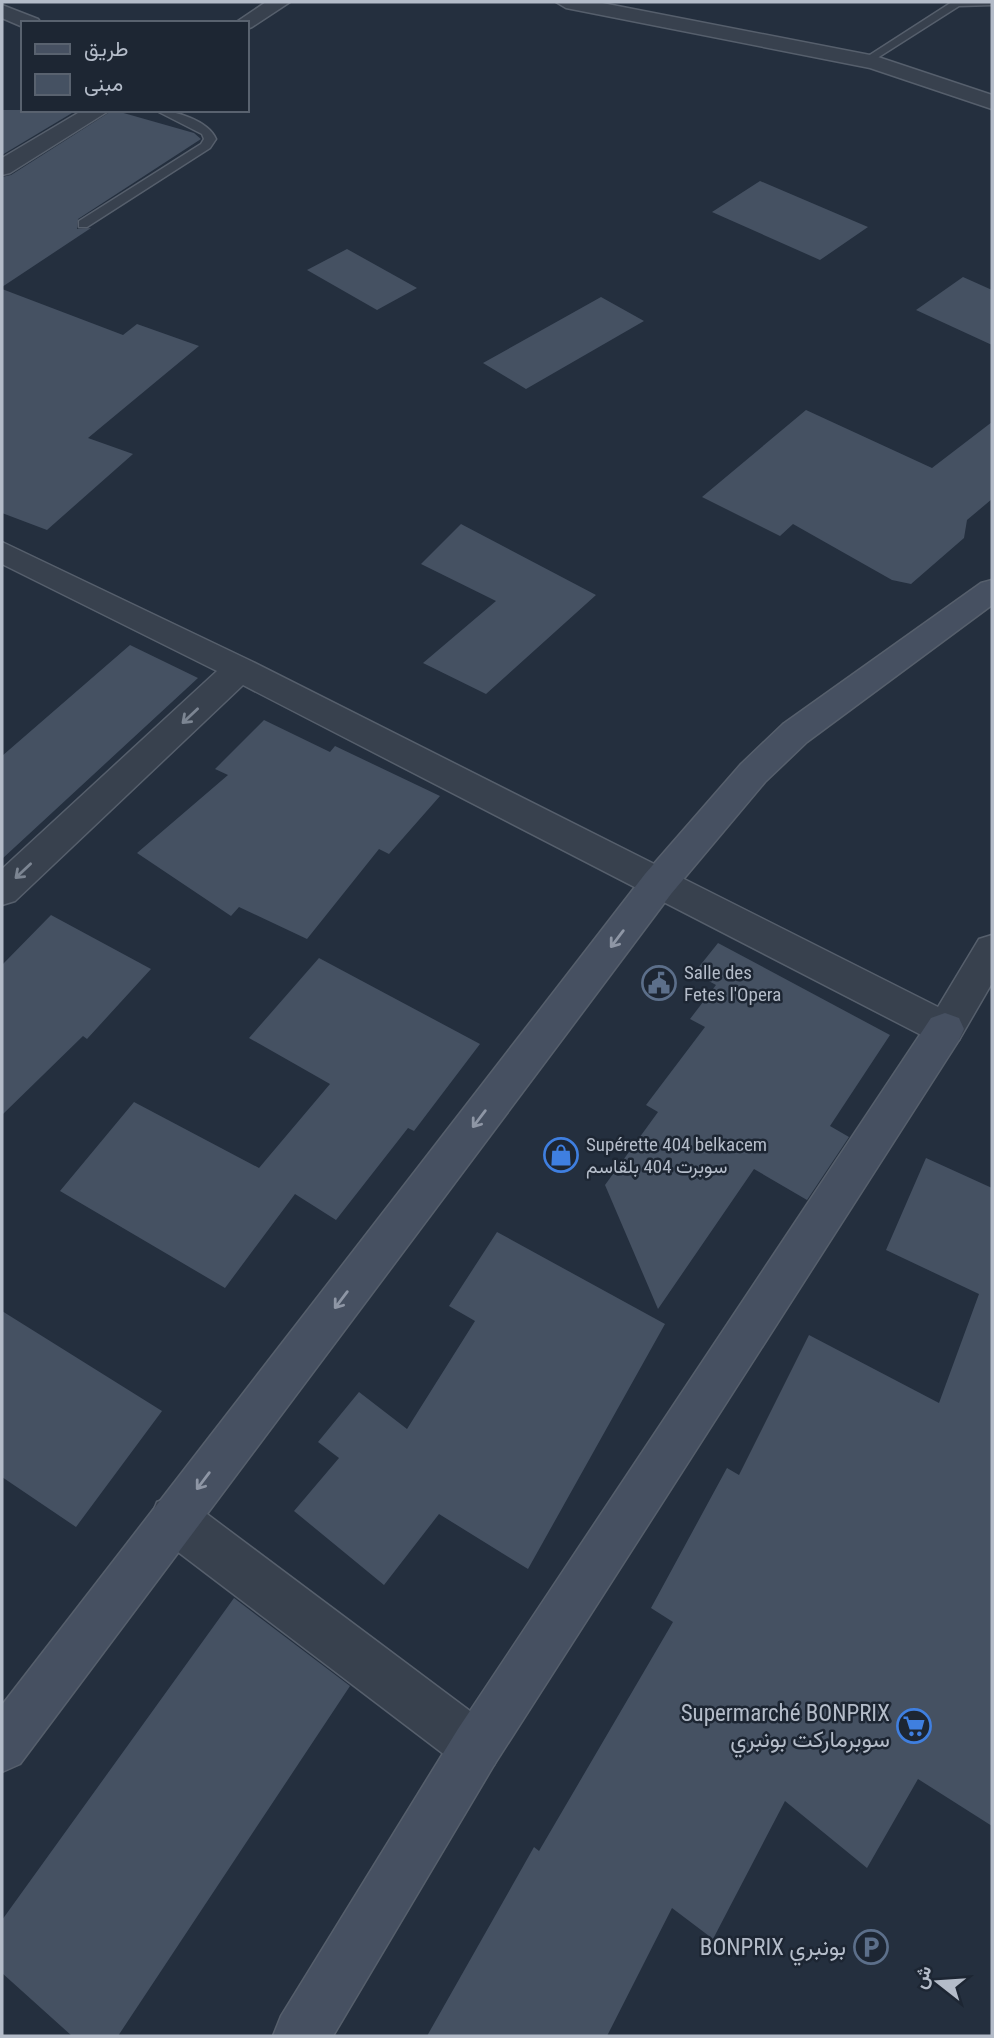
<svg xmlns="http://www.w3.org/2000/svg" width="994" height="2038" font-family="'Roboto Condensed',Vazirmatn,sans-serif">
<rect width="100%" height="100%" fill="#242f3e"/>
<path fill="#455162" d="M2,110H77L2,155Z
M113,110L194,133L201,139L78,219L77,229L91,228L2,287V177L11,175Z
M760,181L868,227L820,260L712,212Z
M347,249L417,288L377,310L307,270Z
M963,277L992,290V345L916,310Z
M2,289L123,335L137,324L199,346L88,438L133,454L47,530L2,513Z
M601,297L644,321L526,389L483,363Z
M806,410L932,468L992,422V499L967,520L964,538L911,584L892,580L793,524L780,536L702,497Z
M461,524L596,595L486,694L423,663L496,601L421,564Z
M130,645L198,678L2,859V756Z
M264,720L330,752L335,746L440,796L389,854L379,849L307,939L239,907L231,916L137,853L228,775L215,769Z
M51,915L151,969L87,1039L83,1036L2,1115V965Z
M718,943L890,1035L830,1126L849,1137L807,1200L754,1169L658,1309L605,1185L658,1112L646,1105L705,1027L690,1019L716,985L694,973Z
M319,958L480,1044L414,1131L408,1128L336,1220L295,1194L225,1288L60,1191L134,1102L259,1168L330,1084L249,1038Z
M926,1158L992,1188V1826L918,1779L867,1868L785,1801L713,1939L672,1908L607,2036H427L534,1847L539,1851L673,1622L651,1608L727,1468L739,1475L809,1335L939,1403L979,1294L886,1250Z
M497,1232L665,1324L528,1569L439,1514L384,1585L294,1511L339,1458L318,1442L359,1392L407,1429L475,1321L449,1306Z
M2,1311L162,1411L76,1527L2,1477Z
M234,1598L350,1686L118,2036H72L2,1973V1920Z"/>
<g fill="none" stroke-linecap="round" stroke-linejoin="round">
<g stroke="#565f6c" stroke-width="3">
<path id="service" d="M952,2H992V5L959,6L871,62L862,60Z
M155,110C173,110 208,120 216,139L210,148L87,227H79V221L201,144L204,139L202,134Z"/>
</g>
<g stroke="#565f6c" stroke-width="3">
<path id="minor" d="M2,5L38,19L41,23H23V27L2,18Z
M2,542L251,661L938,1007L979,939L992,935V983L959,1040L945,1045L931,1040L243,685L15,901L2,905V869L217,671L2,564Z
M174,1495L191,1502L494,1729L502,1747L494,1765L476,1773L458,1765L157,1536L150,1519L157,1502Z"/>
</g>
<g stroke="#565f6c" stroke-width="3">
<path id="tertiary" d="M266,2H290L252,27L247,29V23H235Z
M556,2H597L875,56L992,95V109L870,68L566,8Z
M83,110H110L10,173L2,175V158Z"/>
</g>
<g stroke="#565f6c" stroke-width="3">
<path id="secondary" d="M992,580V605L807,742L765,782L671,894L20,1764L2,1772V1705L645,874L741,764L783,724L981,583Z
M945,1013L959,1018L964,1029L959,1040L494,1765L333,2036H273L281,2016L458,1729L931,1018Z"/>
</g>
<use href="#service" fill="#38414e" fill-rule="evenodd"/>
<use href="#minor" fill="#38414e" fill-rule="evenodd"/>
<use href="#tertiary" fill="#38414e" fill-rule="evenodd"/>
<use href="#secondary" fill="#465061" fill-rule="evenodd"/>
</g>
<defs><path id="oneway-shaft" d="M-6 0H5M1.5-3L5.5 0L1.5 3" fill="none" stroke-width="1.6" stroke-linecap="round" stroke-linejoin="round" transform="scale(1.75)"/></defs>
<g stroke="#7c8592">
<use href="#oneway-shaft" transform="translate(190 716) rotate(137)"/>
<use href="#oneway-shaft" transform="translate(23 871) rotate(137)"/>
</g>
<g stroke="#8e96a5">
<use href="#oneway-shaft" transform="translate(617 939) rotate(127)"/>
<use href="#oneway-shaft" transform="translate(479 1119) rotate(127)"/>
<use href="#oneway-shaft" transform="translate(341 1300) rotate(127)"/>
<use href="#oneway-shaft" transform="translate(203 1481) rotate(127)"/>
</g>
<defs>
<g id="civic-ring" transform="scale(1.75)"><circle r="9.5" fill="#1d2633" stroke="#5c6f8a" stroke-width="1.5"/><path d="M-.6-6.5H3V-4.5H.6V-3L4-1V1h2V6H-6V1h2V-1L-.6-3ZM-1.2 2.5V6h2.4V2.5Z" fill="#5c6f8a"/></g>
<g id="shop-ring" transform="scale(1.75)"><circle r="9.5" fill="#1d2633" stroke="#3f7fe0" stroke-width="1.5"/><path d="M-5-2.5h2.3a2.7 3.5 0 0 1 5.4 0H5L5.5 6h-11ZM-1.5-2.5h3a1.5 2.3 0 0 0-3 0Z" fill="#3f7fe0"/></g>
<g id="supermarket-ring" transform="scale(1.75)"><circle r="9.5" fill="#1d2633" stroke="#3f7fe0" stroke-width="1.5"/><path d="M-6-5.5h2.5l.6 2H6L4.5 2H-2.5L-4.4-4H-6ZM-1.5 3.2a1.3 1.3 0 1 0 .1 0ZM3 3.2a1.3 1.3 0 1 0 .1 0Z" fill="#3f7fe0"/></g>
<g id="parking-ring" transform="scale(1.75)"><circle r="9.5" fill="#1d2633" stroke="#5c6f8a" stroke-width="1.5"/><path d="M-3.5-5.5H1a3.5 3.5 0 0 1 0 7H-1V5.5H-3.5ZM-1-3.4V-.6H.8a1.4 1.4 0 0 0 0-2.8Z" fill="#5c6f8a"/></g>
</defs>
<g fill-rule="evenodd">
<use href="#civic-ring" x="659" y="983"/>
<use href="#shop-ring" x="561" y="1155"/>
<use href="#supermarket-ring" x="914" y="1726"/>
<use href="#parking-ring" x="871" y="1947"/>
</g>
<g text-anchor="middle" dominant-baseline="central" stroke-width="5" stroke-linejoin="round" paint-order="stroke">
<g font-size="19" fill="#b4bcc9" stroke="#1d2633" text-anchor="start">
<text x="684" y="972">Salle des<tspan x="684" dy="22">Fetes l'Opera</tspan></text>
<text x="586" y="1144">Supérette 404 belkacem<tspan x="586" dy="22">سوبرت 404 بلقاسم</tspan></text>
</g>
<g font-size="23" fill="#b4bcc9" stroke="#1d2633" text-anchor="end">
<text x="890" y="1713">Supermarché BONPRIX<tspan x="890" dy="26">سوبرماركت بونبري</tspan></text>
<text x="846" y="1947">BONPRIX بونبري</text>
</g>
</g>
<rect width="994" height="2038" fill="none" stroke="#b4bcc9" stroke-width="7"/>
<rect x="21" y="21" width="228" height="91" fill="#1d2633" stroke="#59626f" stroke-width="2"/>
<rect x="35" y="44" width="35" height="10" fill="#465061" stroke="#59626f" stroke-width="2"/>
<text x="84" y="56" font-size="21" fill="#b4bcc9">طريق</text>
<rect x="35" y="74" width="35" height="21" fill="#455162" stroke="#59626f" stroke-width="2"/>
<text x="84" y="91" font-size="21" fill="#b4bcc9">مبنى</text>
<g transform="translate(938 1982) rotate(287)" stroke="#1d2633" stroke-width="5" paint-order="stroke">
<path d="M0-5L12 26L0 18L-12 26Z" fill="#b4bcc9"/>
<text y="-10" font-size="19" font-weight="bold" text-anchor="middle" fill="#b4bcc9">ش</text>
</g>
</svg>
